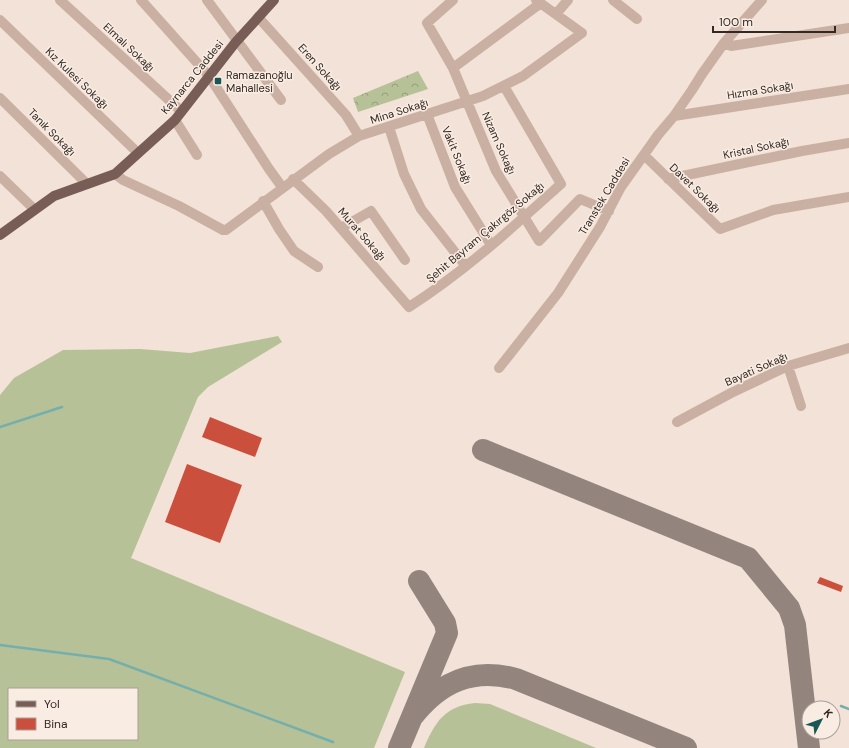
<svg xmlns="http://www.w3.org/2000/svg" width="849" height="748" font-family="'DM Sans',sans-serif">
<defs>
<pattern id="forest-crowns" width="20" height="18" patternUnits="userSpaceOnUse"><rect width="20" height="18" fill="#b7c197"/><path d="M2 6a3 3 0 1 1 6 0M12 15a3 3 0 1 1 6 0" fill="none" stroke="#969d7b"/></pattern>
</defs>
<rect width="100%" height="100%" fill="#f2e2d7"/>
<path fill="#b7c197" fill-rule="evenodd" d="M278,336L282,342L208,387L198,397L131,558L405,672L374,748H0V395L14,378L63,350L140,349L190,353ZM9,689H137V739H9Z
M475,703L490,704L596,748H424C435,722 445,706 475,703Z"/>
<path fill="url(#forest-crowns)" d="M418,71L428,89L358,112L353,98Z"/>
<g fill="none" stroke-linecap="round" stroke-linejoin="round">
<path stroke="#75afab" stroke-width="2.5" d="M0,427L62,407
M0,645L109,659L333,742
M841,706L849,709"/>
<path stroke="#93857e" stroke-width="22" d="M483,450L748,558L789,608L795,625L809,748
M413,716C440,682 473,667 516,679L686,748
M399,748L447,633L445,623L419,581"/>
</g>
<path fill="#ca503d" d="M210,417L262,438L255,457L202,437Z
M187,464L242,485L220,543L165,522Z
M820,577L843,586L841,592L817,583Z"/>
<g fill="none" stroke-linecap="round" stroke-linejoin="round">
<path stroke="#cab0a3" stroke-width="10" d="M60,0L181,111
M141,0L209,76L269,169L282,187
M207,0L281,100
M453,0L427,23L453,68L496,171L539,241L580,199L609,211
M613,0L637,19
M556,14L568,0
M258,17L346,115L359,136
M0,20L138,153
M724,43L731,46L849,28
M453,68L541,3
M0,98L87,184
M427,114L455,187L491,245
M674,116L849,89
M175,120L197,155
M389,127L404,174L421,209L465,265
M644,155L720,229L773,210L849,197
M115,174L123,180L179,206L223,230H226L329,154L359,136L483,96L523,76L582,33L536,0
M0,176L34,209
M293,179L326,211L409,307C464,272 513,227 561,184L504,86
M668,179L802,151L849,143
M263,201L279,229L294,251L318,267
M341,228L371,211L405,260
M788,366L801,406
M499,368L558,293L600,227L621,187L658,135L674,116L692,90L702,74L724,43L762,0
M677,422L731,393L788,366L849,348"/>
<path stroke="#775d56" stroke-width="10" d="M0,235L54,196L115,174L175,120L235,43L274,0"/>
</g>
<rect fill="#1a5754" stroke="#f9ede3" stroke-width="1.5" x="214" y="77" width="8" height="8" rx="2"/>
<g text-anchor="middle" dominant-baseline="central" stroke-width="3" stroke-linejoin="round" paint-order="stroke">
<g font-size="11" fill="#342825" stroke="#f9ede3">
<text transform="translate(129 47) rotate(43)">Elmalı Sokağı</text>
<text transform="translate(320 67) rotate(48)">Eren Sokağı</text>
<text transform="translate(192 77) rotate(-51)">Kaynarca Caddesi</text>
<text transform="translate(77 78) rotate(44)">Kız Kulesi Sokağı</text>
<text transform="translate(760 90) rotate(-9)">Hızma Sokağı</text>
<text transform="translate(399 111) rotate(-18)">Mina Sokağı</text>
<text transform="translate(52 132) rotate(45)">Tanık Sokağı</text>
<text transform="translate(499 143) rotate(66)">Nizam Sokağı</text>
<text transform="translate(756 148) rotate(-12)">Kristal Sokağı</text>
<text transform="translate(457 155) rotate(68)">Vakit Sokağı</text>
<text transform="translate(695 188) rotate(44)">Davet Sokağı</text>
<text transform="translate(604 196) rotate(-59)">Transtek Caddesi</text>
<text transform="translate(485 232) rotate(-40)">Şehit Bayram Çakırgöz Sokağı</text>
<text transform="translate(362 234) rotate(49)">Murat Sokağı</text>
<text transform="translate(756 369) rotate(-24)">Bayati Sokağı</text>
</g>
<g font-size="11" fill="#342825" stroke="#f9ede3" text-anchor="start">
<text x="226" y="75">Ramazanoğlu<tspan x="226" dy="13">Mahallesi</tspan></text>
</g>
</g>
<rect x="8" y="688" width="130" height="52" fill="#f9ede3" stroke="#aa9e97"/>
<rect x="16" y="701" width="20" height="6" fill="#775d56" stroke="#aa9e97"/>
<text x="44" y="708" font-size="12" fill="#342825">Yol</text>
<rect x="16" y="718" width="20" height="12" fill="#ca503d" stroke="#aa9e97"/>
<text x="44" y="728" font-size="12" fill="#342825">Bina</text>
<g transform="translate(821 720) rotate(48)"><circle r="19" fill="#f9ede3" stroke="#aa9e97"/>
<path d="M0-3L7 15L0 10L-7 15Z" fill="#1a5754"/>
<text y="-6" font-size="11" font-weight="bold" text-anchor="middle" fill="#342825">K</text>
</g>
<path d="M713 26v6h122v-6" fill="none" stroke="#342825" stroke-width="2"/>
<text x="719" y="26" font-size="12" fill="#342825" stroke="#f9ede3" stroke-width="3" paint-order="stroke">100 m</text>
</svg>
